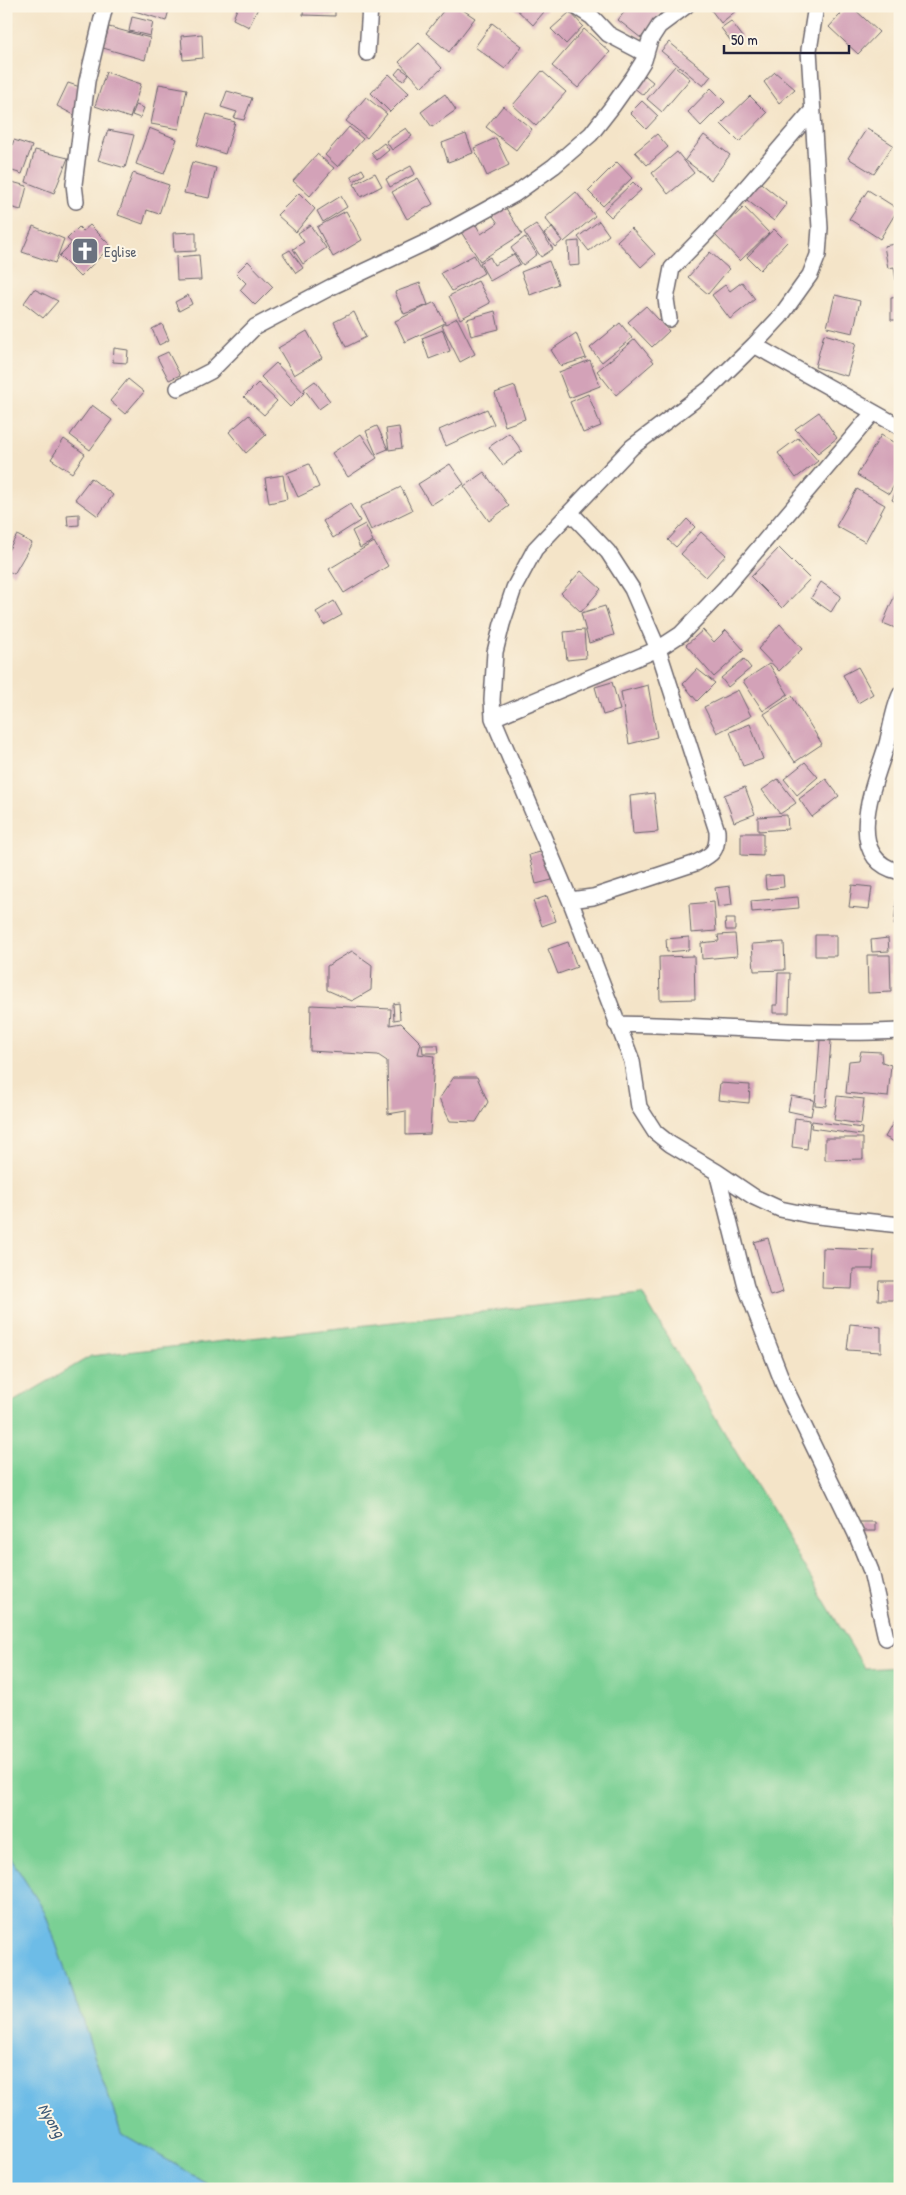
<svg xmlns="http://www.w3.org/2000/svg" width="906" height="2195" font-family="'Patrick Hand',sans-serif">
<rect width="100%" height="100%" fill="#fcf5e5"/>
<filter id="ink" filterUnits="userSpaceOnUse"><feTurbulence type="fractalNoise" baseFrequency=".02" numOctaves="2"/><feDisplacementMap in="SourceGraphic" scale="10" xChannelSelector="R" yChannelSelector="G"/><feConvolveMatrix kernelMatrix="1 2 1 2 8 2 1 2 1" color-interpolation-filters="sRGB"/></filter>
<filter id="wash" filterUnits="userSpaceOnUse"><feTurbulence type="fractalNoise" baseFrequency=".0096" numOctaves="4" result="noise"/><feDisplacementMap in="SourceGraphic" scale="20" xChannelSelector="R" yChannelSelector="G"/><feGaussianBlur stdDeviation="1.12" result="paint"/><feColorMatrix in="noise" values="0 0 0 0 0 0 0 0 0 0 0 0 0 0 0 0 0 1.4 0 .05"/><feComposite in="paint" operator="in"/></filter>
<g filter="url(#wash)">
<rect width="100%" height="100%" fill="#f4e4c8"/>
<path fill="#7ad094" stroke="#4e7968" d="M642,1294L865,1669L900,1667V2189H217L121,2133L45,1912L6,1851V1406L91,1356Z"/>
<path fill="#6dbce7" stroke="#486f91" d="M6,1851L45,1912L121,2133L217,2189H6Z"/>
<g id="blocks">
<path fill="#d3a2b8" d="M133,6H170L166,21L132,10Z
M238,6L258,8L249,27L233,19Z
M304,6H335V16L303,15Z
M447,6H457L475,18L449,52L426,33Z
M513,6H549L533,25Z
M629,6H663L665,8L641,38L618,20Z
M708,6H742L721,23Z
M848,6H851L879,32L858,54L829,27Z
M570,12L583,26L566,44L551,29Z
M132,17L153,22L150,36L129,31Z
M731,21L743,37L733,44L721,28Z
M492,23L522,46L505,69L475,47Z
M109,27L150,38L145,60L103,48Z
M584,29L610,52L578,88L552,66Z
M202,34L203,58L183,60L181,36Z
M669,42L711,76L703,86L661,51Z
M419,43L442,68L422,87L399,62Z
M675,66L690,79L662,112L647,99Z
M400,68L409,74L403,81L395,74Z
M542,71L566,92L536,126L513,105Z
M106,72L141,84L130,118L95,106Z
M775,72L795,89L779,103L764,82Z
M389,74L409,93L390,112L371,93Z
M643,74L653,82L643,95L633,87Z
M68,83L80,87L76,116L57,106Z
M159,84L187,89L179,129L151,124Z
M711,88L725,102L701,126L688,112Z
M227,91L252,98L244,120L234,118L237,112L221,107Z
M445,94L456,110L432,127L421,112Z
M750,96L767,113L739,142L721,124Z
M366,97L387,114L367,138L346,121Z
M642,101L658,116L646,129L630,113Z
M136,105L144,108L140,118L132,115Z
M503,106L532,129L516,150L486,127Z
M207,114L235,122L225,154L197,145Z
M349,127L363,139L338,167L325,155Z
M149,128L177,139L164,174L136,164Z
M406,128L412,136L392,150L386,141Z
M867,128L893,145L874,174L848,158Z
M108,130L134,135L125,168L98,160Z
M466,134L473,153L448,162L442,143Z
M657,134L668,147L647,165L635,152Z
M704,135L730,155L711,180L685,160Z
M496,138L509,165L487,176L474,148Z
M14,140L32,146L22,174L6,169V162Z
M384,143L389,150L377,160L371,153Z
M35,150L68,158L54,193L26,182Z
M677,152L694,173L668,194L652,173Z
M317,154L334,168L310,196L293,181Z
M192,162L216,168L209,198L184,193Z
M617,162L632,178L603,206L588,191Z
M411,166L415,174L390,187L386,179Z
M362,169L365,174L354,181L351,176Z
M133,173L169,185L159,214L147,210L143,224L118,215Z
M375,173L382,186L361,197L354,184Z
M418,178L433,204L407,219L392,192Z
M757,180L787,204L774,221L743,197Z
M8,181L27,186L21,210L6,206Z
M633,182L641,190L611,217L604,210Z
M868,190L898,209L880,239L849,219Z
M576,192L595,216L564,242L545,218Z
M299,193L315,209L296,232L277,215Z
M341,196L347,207L323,222L317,211Z
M504,205L522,234L480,261L461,232L475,223L481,234L498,223L491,213Z
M744,207L769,233L740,261L715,235Z
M346,211L362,240L333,257L317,227Z
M599,221L609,235L589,251L578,237Z
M536,224L553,249L541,257L524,232Z
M90,225L111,246L80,277L59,256L72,243L67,239L79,227L83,231Z
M310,225L326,248L303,264L293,249L304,242L298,233Z
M33,226L64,239L55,263L22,252Z
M552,228L562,241L555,247L544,234Z
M631,228L655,254L641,267L617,241Z
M774,229L787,242L760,270L747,257Z
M196,232V251L174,252L173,233Z
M525,237L537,254L523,265L511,248Z
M579,241L580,265L569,266L568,242Z
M900,243V280L896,281L894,267L888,268L884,246Z
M290,250L303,268L296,273L283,254Z
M710,252L729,269L708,294L688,277Z
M514,254L520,264L490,281L480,263L490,257L494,265Z
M199,255L201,280L177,281L176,257Z
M474,255L484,273L452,291L441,273Z
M248,261L273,287L255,305L240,290L246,283L236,273Z
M549,261L558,284L530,295L521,272Z
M478,281L490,303L460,319L449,296Z
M742,282L755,299L730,319L712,295L725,285L730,291Z
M420,283L428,305L404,314L395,292Z
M34,289L58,301L43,318L24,303Z
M188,295L192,304L179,311L175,302Z
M835,295L860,301L853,333L827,327Z
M900,297V320H891V298Z
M435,302L445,323L405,342L395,321Z
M646,306L669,331L652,347L628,322Z
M495,311L499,329L471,336L467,319Z
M354,312L366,337L346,347L334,322Z
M457,318L475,354L460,362L442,326Z
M620,323L632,338L602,362L590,348Z
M162,324L169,340L159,345L152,329Z
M443,330L450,351L429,359L422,338Z
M307,331L322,358L294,375L278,348Z
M576,333L586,358L561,366L551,350Z
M824,334L856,343L847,376L815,367Z
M635,339L654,362L616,395L597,371Z
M114,348L128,350L127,363L113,362Z
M168,352L180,375L169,380L157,357Z
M590,360L600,386L569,398L559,372Z
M276,363L304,393L290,407L261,377Z
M128,379L144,392L125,414L110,401Z
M315,381L330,401L319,409L304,389Z
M258,383L277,401L264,415L244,397Z
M515,386L525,419L505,426L495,393Z
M588,394L601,426L583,433L570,402Z
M92,405L112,420L90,450L70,435Z
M487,409L494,424L446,446L439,430Z
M819,412L837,438L818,453L795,429Z
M249,415L266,435L246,453L229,432Z
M377,426L388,449L376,454L366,431Z
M399,427L402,448L389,450L386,429Z
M509,433L522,451L503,465L489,447Z
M361,434L377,458L348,477L332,453Z
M881,435L900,446V475L889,494L857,475Z
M798,438L818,461L796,478L778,453Z
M64,439L85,454L72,473L51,459Z
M309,464L319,487L298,497L287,473Z
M450,464L464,484L431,505L418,484Z
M484,472L509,506L489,521L464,486Z
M283,475L287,499L269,503L265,478Z
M91,478L113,495L98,516L75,499Z
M900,483V504L892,500Z
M401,487L412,510L371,530L360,507Z
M857,489L885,505L865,542L836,526Z
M350,504L360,521L333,538L323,521Z
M79,514V525L68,526L67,515Z
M687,519L695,527L676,547L668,540Z
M365,524L373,541L360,548L352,531Z
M701,532L726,555L706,577L681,554Z
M17,535L32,543L14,574L6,570V554Z
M374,542L388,566L344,593L329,569Z
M779,548L810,579L782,608L751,577Z
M581,571L601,589L581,612L561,593Z
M821,582L841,596L831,612L811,598Z
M900,583V630L883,623Z
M334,601L342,615L324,625L316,612Z
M605,606L614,635L589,643L581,613Z
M780,624L802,649L779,671L758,649Z
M584,630L586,658L567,660L564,632Z
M703,630L714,642L726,630L744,650L714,677L686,645Z
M744,659L751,668L728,687L721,678Z
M769,664L788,694L763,711L743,681Z
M858,667L873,694L858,703L843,675Z
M697,669L715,683L697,701L683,684Z
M612,682L620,710L603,715L595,687Z
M648,685L657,737L629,744L621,692Z
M738,690L751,716L717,733L704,707Z
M792,696L822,744L795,762L764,714Z
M750,724L763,759L743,766L730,732Z
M805,762L818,777L797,795L784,779Z
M778,779L796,803L780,814L762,790Z
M826,779L839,796L812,817L799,799Z
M745,787L755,814L734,822L724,795Z
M654,793L658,832L633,834L630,796Z
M787,815L788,829L758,831V817Z
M741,833H763V856L741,855Z
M544,851L552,880L536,884L529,855Z
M783,875L784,887L766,889L765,876Z
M898,884H900V926L894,925Z
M852,885L872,887L869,909L849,907Z
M730,886L732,905L718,907L715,888Z
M547,896L556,921L542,926L533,901Z
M798,897L799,908L752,912L751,901Z
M714,902L716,931L691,933L689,904Z
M725,919H735V930H726Z
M735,934L737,956L702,959L701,943L719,941L718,935Z
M815,935H836V956H815Z
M689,937V950L667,952L666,939Z
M888,938L889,951L872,952L871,940Z
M568,942L577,967L558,974L548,949Z
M784,942L785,970L754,971L752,944Z
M352,951L372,965L371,990L352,1001L327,990V966Z
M867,955H890L891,992L868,993Z
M694,956L695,999L660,1000L659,957Z
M778,973H790L789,1013H773V1005H777Z
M399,1003L400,1019L394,1020L393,1004Z
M311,1005L391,1009L390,1025L401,1023L421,1043L418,1054L434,1056L430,1134L406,1135V1111L388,1114L387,1061L378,1055L310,1051Z
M820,1040L831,1041L826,1106L815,1105Z
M422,1045H438L439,1053H423Z
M861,1051L881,1052L882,1062L891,1065L888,1097L846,1093L849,1061L859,1060Z
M454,1077H477L488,1102L476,1122L450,1121L439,1099Z
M720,1083L750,1085L749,1103L718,1100Z
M791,1096L814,1100L811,1116L788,1111Z
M837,1096L864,1099L861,1124L834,1120Z
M900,1111V1145L885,1137Z
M795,1118L810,1120L807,1149L792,1147Z
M812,1121L862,1128L861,1135L811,1128Z
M825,1138H863V1159L825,1160Z
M768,1238L783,1292L770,1296L754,1242Z
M823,1248L874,1250L873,1269H853L852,1289L822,1288Z
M879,1281H900V1300H878Z
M850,1324L881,1327V1352L847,1350Z
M859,1522H875V1531H858Z"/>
</g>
</g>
<g filter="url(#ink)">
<use href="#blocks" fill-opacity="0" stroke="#6c666c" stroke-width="1"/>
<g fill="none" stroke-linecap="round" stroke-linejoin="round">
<g stroke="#6c666c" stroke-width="18">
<path id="minor" d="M575,6L592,17L608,34L646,54
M816,6L809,50L820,228L818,255L810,275L780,317L754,345L709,389L632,447L535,549L514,588L502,624L495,652L492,700L493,718L570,900L632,1061L639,1107L655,1132L670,1144L717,1172L754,1197L780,1209L809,1215L900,1225
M367,53L370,6
M76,201L74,184L87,81L105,6
M669,319L666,299L672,268L712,227L812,111
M754,345L900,427
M178,388L211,371L255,327L331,287L433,239L515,194L554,166L591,134L612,107L634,76L644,60L650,40L659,26L686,6
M900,695C893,711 891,728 887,744C876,780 840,858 900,872
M493,718L658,649L681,634L724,589L873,413
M570,900L593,897L696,863C713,854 718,851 717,831L658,649L632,589L608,552L571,513
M616,1024C711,1025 805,1036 900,1031
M717,1172L746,1287L783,1383L856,1534L871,1571L886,1638"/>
</g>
<use href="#minor" stroke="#fff" stroke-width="15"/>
</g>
</g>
<defs>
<g id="church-square" transform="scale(1.4375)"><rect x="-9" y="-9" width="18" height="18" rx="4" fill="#6b7280" stroke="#fcf5e5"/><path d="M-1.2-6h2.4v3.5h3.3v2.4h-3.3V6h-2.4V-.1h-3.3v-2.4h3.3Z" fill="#fff"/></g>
</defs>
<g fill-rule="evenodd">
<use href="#church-square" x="85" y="251"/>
</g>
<g text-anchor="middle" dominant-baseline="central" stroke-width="4" stroke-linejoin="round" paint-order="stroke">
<g font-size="15" fill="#5b616d" stroke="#fcf5e5" text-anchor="start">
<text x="104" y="251">Eglise</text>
</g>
<g font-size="16" font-style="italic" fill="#3c5877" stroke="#fcf5e5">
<text transform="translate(52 2120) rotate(59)">Nyong</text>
</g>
</g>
<rect width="906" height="2195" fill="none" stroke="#fcf5e5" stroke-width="25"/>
<path d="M724 45v8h125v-8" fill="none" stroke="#22223b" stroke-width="2.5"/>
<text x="731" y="45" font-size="15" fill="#22223b" stroke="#fcf5e5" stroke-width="4" paint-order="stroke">50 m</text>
</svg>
